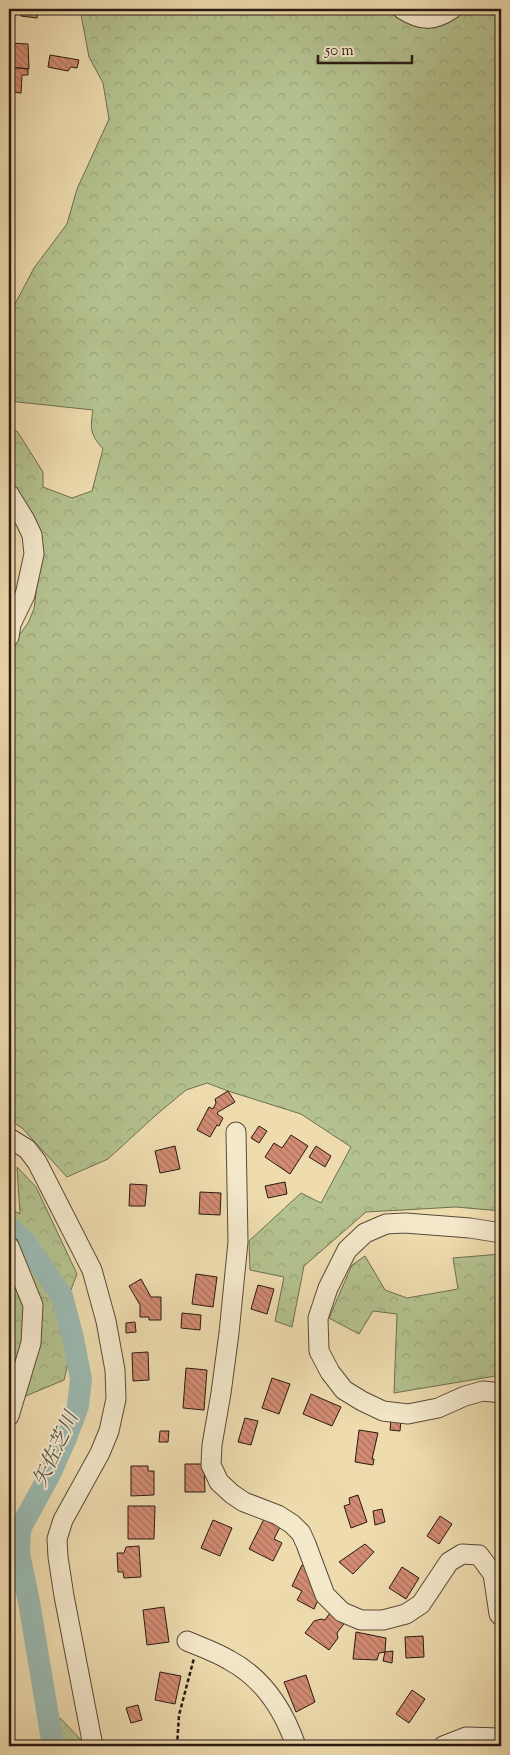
<svg xmlns="http://www.w3.org/2000/svg" width="510" height="1755" font-family="'Sorts Mill Goudy','Noto Serif JP',serif">
<defs>
<pattern id="forest-crowns" width="20" height="18" patternUnits="userSpaceOnUse" patternTransform="scale(1.25)"><rect width="20" height="18" fill="#b4c28f"/><path d="M2 6a3 3 0 1 1 6 0M12 15a3 3 0 1 1 6 0" fill="none" stroke="#9ba67a"/></pattern>
<pattern id="building-back-hatch" width="6" height="6" patternUnits="userSpaceOnUse" patternTransform="scale(1.25)"><rect width="6" height="6" fill="#d38c73"/><path d="M-1 5l2 2M0 0l6 6M5-1l2 2" fill="none" stroke="#ab725d"/></pattern>
</defs>
<rect width="100%" height="100%" fill="#eedcaf"/>
<filter id="stains"><feTurbulence type="fractalNoise" baseFrequency=".004" numOctaves="4"/><feColorMatrix values="0 0 0 0 .2 0 0 0 0 .09 0 0 0 0 .02 0 0 0 .5 -.17"/></filter>
<radialGradient id="worn" r=".72"><stop offset=".6" stop-color="#630" stop-opacity="0"/><stop offset="1" stop-color="#630" stop-opacity=".3"/></radialGradient>
<path fill="url(#forest-crowns)" stroke="#6e6e50" d="M80,9H501V1211L456,1207L366,1212L304,1266L292,1327L275,1321L284,1277L250,1270L249,1241L301,1193L321,1203L351,1147L301,1114L228,1091L207,1083L186,1090L156,1115L108,1159L67,1177L22,1128L9,1120V650L28,623L34,609L40,562L9,511V435L17,431L43,472V487L72,498L92,491L103,449C90,434 90,429 93,410L9,401V341L15,304L34,268L67,224L77,189L109,119L103,83L89,57Z
M17,1167L36,1187L77,1274L62,1313L69,1360L64,1380L9,1403V1208L20,1214Z
M501,1254V1375L394,1393L397,1314L373,1311L359,1334L329,1318L352,1265L365,1256L385,1290L407,1298L458,1289L453,1258Z
M60,1718L87,1746H40Z"/>
<g fill="none" stroke-linecap="round" stroke-linejoin="round">
<path stroke="#9bbab2" stroke-width="22" d="M9,1227L25,1242L62,1296L73,1338L81,1379L78,1406L66,1438L50,1474L20,1529L19,1554L29,1602L53,1746"/>
</g>
<path fill="url(#building-back-hatch)" stroke="#291912" d="M22,9H38L37,18L21,16Z
M10,43L28,44L29,69L9,67Z
M50,55L79,60L77,68L71,67L68,71L48,67Z
M9,67L28,69V75H22L21,93L11,92L12,83L9,82Z
M228,1091L235,1102L218,1112L217,1114L223,1118L219,1126L217,1125L210,1137L197,1130L209,1107L213,1109L216,1103L215,1099Z
M259,1126L267,1131L259,1143L251,1138Z
M291,1135L308,1146L290,1174L265,1157L274,1143L282,1148Z
M175,1146L180,1169L160,1173L155,1151Z
M316,1146L331,1156L325,1167L309,1157Z
M285,1182L287,1194L268,1198L265,1186Z
M130,1184L147,1185L145,1206H129Z
M200,1192L221,1193L220,1215L199,1214Z
M196,1274L217,1277L213,1307L192,1304Z
M141,1279L151,1297H161V1320H149V1317H140V1305L129,1286Z
M258,1285L274,1289L267,1314L251,1309Z
M182,1313L201,1315L200,1330L181,1328Z
M135,1322L136,1332L126,1333V1323Z
M148,1352L149,1380L133,1381L132,1353Z
M186,1368L207,1370L204,1410L183,1408Z
M272,1378L290,1384L279,1414L262,1408Z
M311,1394L341,1407L332,1426L303,1414Z
M245,1418L258,1421L251,1445L238,1442Z
M391,1419L401,1420L400,1431L390,1430Z
M359,1430L378,1433L372,1459H374L373,1465L355,1462Z
M160,1431H169L168,1442H159Z
M185,1464H204L205,1492H185Z
M131,1466H148V1471H154V1495L131,1496Z
M358,1495L367,1522L351,1528L344,1506L350,1504L349,1498Z
M128,1506H155L154,1539H128Z
M382,1509L385,1522L375,1525L373,1511Z
M440,1516L452,1524L439,1544L427,1536Z
M264,1519L280,1527L274,1539L282,1543L273,1561L249,1549Z
M213,1520L232,1528L220,1556L201,1548Z
M365,1544L374,1552L353,1574L339,1562Z
M139,1546L141,1577L124,1578L123,1572H118L117,1553H124L126,1547Z
M302,1565L308,1568L319,1598L314,1609L297,1600L302,1591L292,1586Z
M402,1567L419,1578L406,1599L389,1588Z
M164,1607L169,1642L147,1645L143,1610Z
M332,1610L346,1621L337,1633L338,1638L329,1650L305,1633L314,1621L321,1619L325,1620Z
M356,1632L386,1638L385,1652L379,1653L377,1660L353,1659Z
M423,1636L424,1657L406,1658L405,1637Z
M393,1651L392,1663L383,1661L385,1652Z
M160,1672L181,1676L175,1704L155,1700Z
M306,1675L315,1702L296,1712L284,1682Z
M412,1690L425,1699L409,1723L396,1714Z
M138,1705L142,1720L131,1723L126,1708Z"/>
<g fill="none" stroke-linecap="round" stroke-linejoin="round">
<g stroke="#5a4a39" stroke-width="21">
<path id="minor" d="M402,9C421,21 433,22 452,9
M9,494L25,520L32,535L34,554L25,595L11,624L9,637
M236,1132L238,1242L229,1333L221,1393L212,1445L211,1465L219,1482L232,1494L244,1502L278,1515L292,1524L301,1533L306,1544L325,1595L342,1612L361,1620H383L406,1614L421,1604L449,1562L462,1554L479,1555L493,1574L499,1614L501,1616
M9,1138L27,1149L37,1162L92,1270L106,1321L115,1370L116,1399L109,1431L100,1453L63,1520L57,1539L58,1557L64,1596L93,1746
M501,1233L470,1228L405,1223L386,1224L365,1233L347,1250L328,1288L318,1318L319,1351L330,1372L344,1390L362,1401L383,1411L408,1414L438,1408L465,1396L483,1391L501,1393
M9,1246L33,1305L31,1343L9,1416
M187,1641C201,1647 216,1652 229,1660C263,1678 284,1711 296,1746
M443,1746L466,1737L501,1738"/>
</g>
<path stroke="#291912" stroke-width="2.5" stroke-dasharray="4 2.5" stroke-linecap="butt" d="M177,1746L179,1715L194,1658"/>
<use href="#minor" stroke="#f4e8cb" stroke-width="19"/>
</g>
<g text-anchor="middle" dominant-baseline="central" stroke-width="4" stroke-linejoin="round" paint-order="stroke">
<g font-size="20" font-style="italic" fill="#51514a" stroke="#f4e8cb">
<text transform="translate(57 1450) rotate(-65)">矢佐芝川</text>
</g>
</g>
<rect width="510" height="1755" fill="none" stroke="#eedcaf" stroke-width="30"/>
<rect x="10" y="10" width="490" height="1735" fill="none" stroke="#291912" stroke-width="2.5"/>
<rect x="15" y="15" width="480" height="1725" fill="none" stroke="#291912"/>
<path d="M318 55v8h94v-8" fill="none" stroke="#291912" stroke-width="2.5"/>
<text x="325" y="55" font-size="15" fill="#291912" stroke="#f4e8cb" stroke-width="4" paint-order="stroke">50 m</text>
<rect width="100%" height="100%" filter="url(#stains)"/>
<rect width="100%" height="100%" fill="url(#worn)"/>
</svg>
